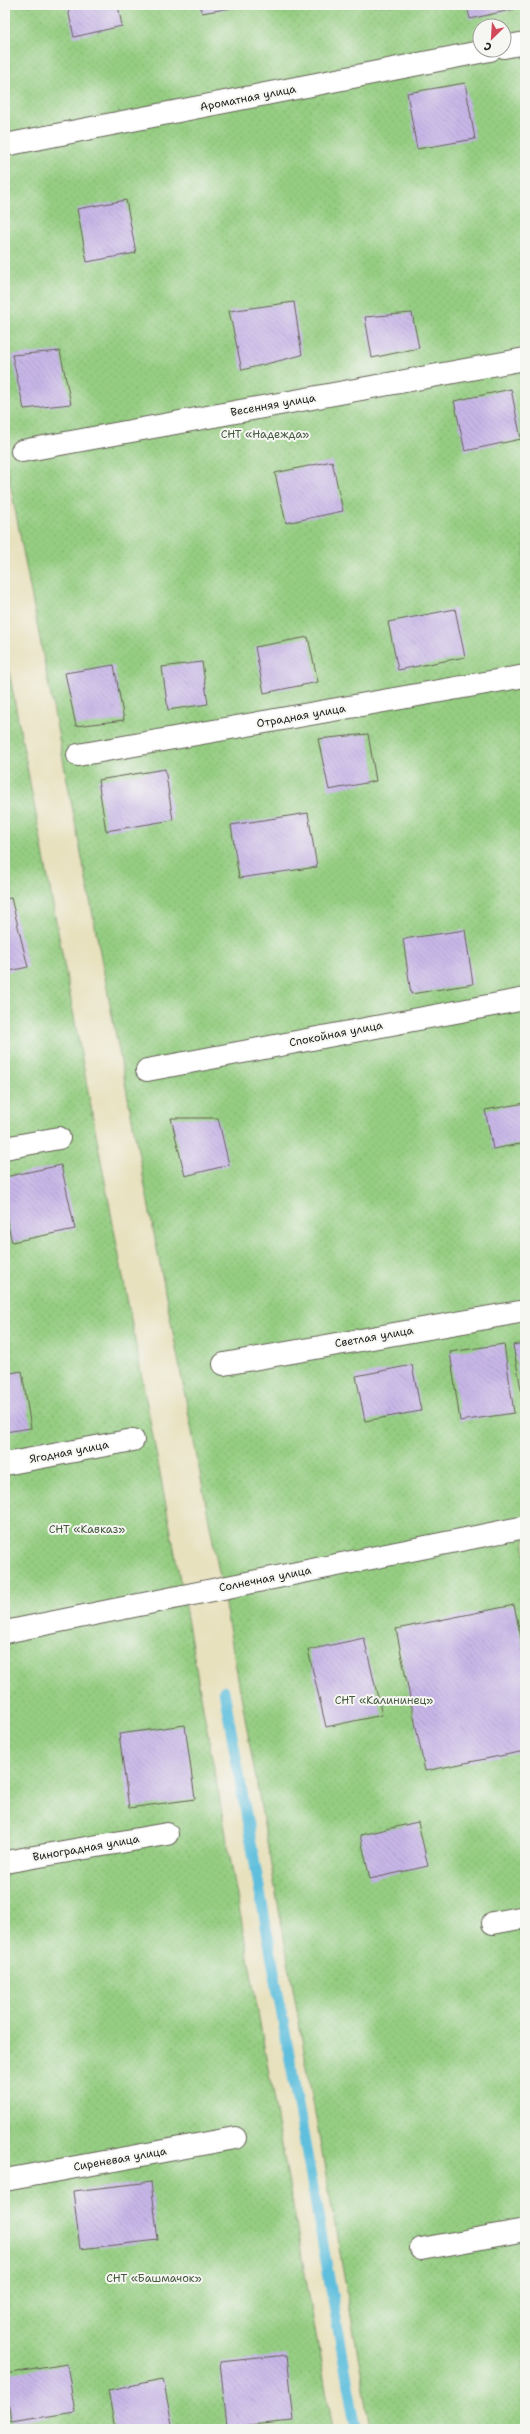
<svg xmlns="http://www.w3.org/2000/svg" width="530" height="2434" font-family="'Shantell Sans',sans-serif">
<defs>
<pattern id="garden-dots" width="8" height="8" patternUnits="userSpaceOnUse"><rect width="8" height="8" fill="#95ce82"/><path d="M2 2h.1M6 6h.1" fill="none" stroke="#80b070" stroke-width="1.8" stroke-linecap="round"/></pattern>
<pattern id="building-back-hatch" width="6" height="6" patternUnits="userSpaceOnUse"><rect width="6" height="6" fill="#c7b6e7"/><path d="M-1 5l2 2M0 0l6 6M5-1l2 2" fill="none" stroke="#aa9cc6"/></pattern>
</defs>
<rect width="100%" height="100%" fill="#f6f6f2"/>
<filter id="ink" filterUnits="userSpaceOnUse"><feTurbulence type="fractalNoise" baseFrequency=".025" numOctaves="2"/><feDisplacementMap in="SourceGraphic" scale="8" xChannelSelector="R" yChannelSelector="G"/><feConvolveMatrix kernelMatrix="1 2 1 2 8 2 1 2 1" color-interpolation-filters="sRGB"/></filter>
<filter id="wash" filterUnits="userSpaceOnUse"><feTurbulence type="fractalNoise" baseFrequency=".012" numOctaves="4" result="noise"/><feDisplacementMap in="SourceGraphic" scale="16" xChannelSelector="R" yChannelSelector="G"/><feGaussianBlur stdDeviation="0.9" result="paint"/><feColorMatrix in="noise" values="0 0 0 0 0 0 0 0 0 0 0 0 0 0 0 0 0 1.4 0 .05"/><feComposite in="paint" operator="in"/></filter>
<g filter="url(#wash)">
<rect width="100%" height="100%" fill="#e8e1be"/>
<path fill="url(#garden-dots)" stroke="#58754f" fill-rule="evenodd" d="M5,5H525V2429H371L222,1588L5,457ZM480,26H504V50H480Z
M5,650L183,1596L333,2429H5Z"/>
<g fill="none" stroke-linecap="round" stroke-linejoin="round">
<path stroke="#5fbfdd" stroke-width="11" d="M224,1691L356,2429"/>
</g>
<g id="blocks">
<path fill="url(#building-back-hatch)" d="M67,5H118L122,26L74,37Z
M200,5H243V6L202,13Z
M467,5H514L515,9L470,19Z
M465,83L475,139L417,149L407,93Z
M126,200L136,253L87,262L77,209Z
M294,302L302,355L242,370L229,311Z
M412,313L419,348L372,358L365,317Z
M60,351L71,404L24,409L12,355Z
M511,389L521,439L465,451L454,401Z
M332,461L343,511L286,523L275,473Z
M455,609L465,657L398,670L388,622Z
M308,637L318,682L264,693L255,647Z
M202,662L208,704L168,710L162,667Z
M114,665L124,720L76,726L65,673Z
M368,734L376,781L329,790L318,739Z
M165,769L173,820L106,831L98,780Z
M308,813L317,867L239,878L231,825Z
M11,898L28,967L5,972V899Z
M465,930L473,984L411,994L403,939Z
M525,1103V1143L493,1149L485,1110Z
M171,1118H218L229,1165L185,1176Z
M61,1165L75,1229L12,1242L5,1212V1177Z
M525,1343V1406H524L513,1345Z
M504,1344L514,1413L460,1421L450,1352Z
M412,1365L421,1411L365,1421L356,1376Z
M22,1371L31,1428L5,1432V1374Z
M514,1605L525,1656V1751L425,1771L396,1629Z
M364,1638L382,1715L326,1727L308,1650Z
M185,1725L195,1799L129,1808L119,1734Z
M418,1822L428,1866L370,1879L360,1835Z
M151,2182L158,2240L80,2249L73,2191Z
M287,2355L294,2421L227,2427L220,2362Z
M67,2364L75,2412L11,2422L5,2374Z
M163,2379L173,2429H115L108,2390Z"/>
</g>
</g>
<g filter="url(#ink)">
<use href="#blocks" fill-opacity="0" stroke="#636155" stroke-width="1"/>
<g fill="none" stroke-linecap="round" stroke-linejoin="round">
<g stroke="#636155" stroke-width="24">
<path id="street" d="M504,47L525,43
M5,145L490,50
M22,451L525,359
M78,755L525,676
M147,1070L525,999
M5,1148L59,1138
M224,1364L525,1311
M5,1464L133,1440
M5,1862L167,1834
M493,1923L525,1917
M5,2180L235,2138
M421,2249L525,2230"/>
</g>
<g stroke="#636155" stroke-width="24">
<path id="secondary" d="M5,1632L525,1527"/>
</g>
<use href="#street" stroke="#fff" stroke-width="22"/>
<use href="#secondary" stroke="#fff" stroke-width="22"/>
</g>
</g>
<g text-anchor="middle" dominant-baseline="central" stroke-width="4" stroke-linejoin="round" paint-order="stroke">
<g font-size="11" fill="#1c1c1c" stroke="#f6f6f2">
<text transform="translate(248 98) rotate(-11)">Ароматная улица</text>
<text transform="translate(273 405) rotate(-10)">Весенняя улица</text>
<text transform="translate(301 716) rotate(-10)">Отрадная улица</text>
<text transform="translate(336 1034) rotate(-11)">Спокойная улица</text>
<text transform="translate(374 1337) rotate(-10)">Светлая улица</text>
<text transform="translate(69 1452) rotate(-11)">Ягодная улица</text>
<text transform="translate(265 1579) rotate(-11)">Солнечная улица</text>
<text transform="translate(86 1848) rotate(-10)">Виноградная улица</text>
<text transform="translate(120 2159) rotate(-10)">Сиреневая улица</text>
</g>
<g font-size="11" fill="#465a40" stroke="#f6f6f2">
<text x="265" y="434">СНТ «Надежда»</text>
<text x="87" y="1529">СНТ «Кавказ»</text>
<text x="384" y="1700">СНТ «Калининец»</text>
<text x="154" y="2278">СНТ «Башмачок»</text>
</g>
</g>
<rect width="530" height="2434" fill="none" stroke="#f6f6f2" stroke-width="20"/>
<g transform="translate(492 38) rotate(205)"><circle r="19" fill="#f6f6f2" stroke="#9f9f9c"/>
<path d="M0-3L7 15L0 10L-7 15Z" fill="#d1495b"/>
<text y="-6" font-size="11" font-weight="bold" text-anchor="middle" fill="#1c1c1c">С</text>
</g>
</svg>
